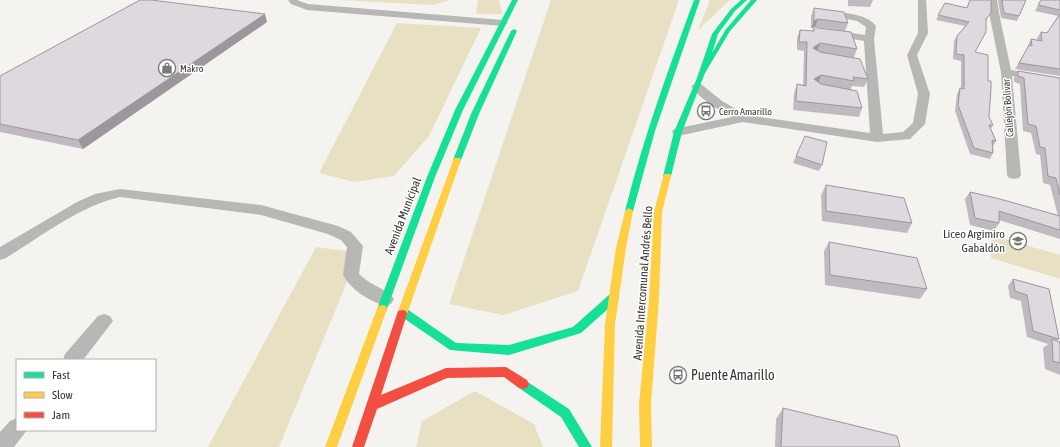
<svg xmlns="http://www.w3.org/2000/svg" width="1060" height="447" font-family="'Asap Condensed',sans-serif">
<rect width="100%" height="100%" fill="#f4f3ef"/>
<path fill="#e7e0c3" d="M340,0H450L433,5Z
M478,0H499L502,14H476Z
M551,0H679L578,291L503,315L449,304Z
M710,0H730L698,30Z
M397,23L481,28L429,136L394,176L354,182L319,173Z
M991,235L1060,255V279L991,258Z
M316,247L359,253L279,447H208Z
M475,391L534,424L543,447H416L422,421Z"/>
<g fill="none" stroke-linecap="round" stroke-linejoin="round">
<path fill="#b7b7b5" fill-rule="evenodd" d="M288,0H297L308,4L503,20L508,23L503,26L307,10L291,4Z
M918,0H926L928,33L917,55L930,94L925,124L910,139L877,142L743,122L678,136L674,135L672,132L674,129L732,117C717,109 701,100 691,86L697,83L701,84L722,101L746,115L870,133L864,41L833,36L828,33L833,30L865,35L866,27L857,21L836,17L834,15L839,12C852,14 867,15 876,26L874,39L883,134L903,132L913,123L918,94L907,55L918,33Z
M989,0H997L1000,18L1011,70L1060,78V84L1012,76L1021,175L1019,178L1014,179L1009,178L1007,175L1001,72L990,18Z
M120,189L261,205L338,226L351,232L363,246L359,274C368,284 389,290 394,299L391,304L385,306C368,300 352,291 343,275L347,247L341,240L328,234L261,215L120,197C82,205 40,237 6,258L0,260V247L77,202L95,194Z
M104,314L110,316L113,321L83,360H63L65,354L98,316Z
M17,418V430H27L14,447H0V432L10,421Z"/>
<path fill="#16e098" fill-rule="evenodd" d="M512,0H518L463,110L435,177L387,309L386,312L382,313L378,312L377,309L427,177L455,110Z
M694,0H700L655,131L633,211L629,214L626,213L625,211C643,139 668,70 694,0Z
M741,0H747L735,11L718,34L712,53L726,29L751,0H757L730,31L705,73L682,132L671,176L670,178H664L663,176L674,132L697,78L712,34L731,9Z
M514,29L517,31L479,114L461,160L460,162H454L453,160L471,114L511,31Z
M614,293L618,294L619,297L618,300L581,333L509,355L450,350L399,315L398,312L399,309L403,308L407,309L456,343L509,345L573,327L610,294Z
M523,379L569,409L592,447H579L561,417L519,388L517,384L519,380Z"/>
<path fill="#ffcf43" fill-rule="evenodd" d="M454,158H460L461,160L407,314L406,317L402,318L398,317L397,314Z
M664,174H670L671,176L662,212L659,299L651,404L652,447H640L639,404L649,299L654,212Z
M629,208L633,211L626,248L615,324L612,447H600L605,324L616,248L625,211Z
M382,305L386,306L387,309L337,447H325L377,309L378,306Z"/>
<path fill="#f24e42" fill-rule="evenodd" d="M402,310L406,311L407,314L381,395L446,368L506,367L527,380L529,384L527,388L523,389L519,388L504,377L447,378L377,409L364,447H352L397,314L398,311Z"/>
</g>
<path fill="#c0bac0" d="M848,0H873L870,7L848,6Z
M970,0H991V13L988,17L986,21L975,52L989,117L993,125L991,129L996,141L993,146V153L990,159L970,154L955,111L957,94L960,88L961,89V61L953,59L954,41L957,36L965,26L936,20L945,3L967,8Z
M998,0H1026L1017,21L1001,18Z
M1041,0H1060V76L1015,69L1028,47V45L1031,39L1038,40L1037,38L1041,32L1047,33L1058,16L1035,11Z
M814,8L848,23L845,31L816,27L857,49L854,57L868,79L864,87L852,86L851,89L862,108L859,117L793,110L794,93L797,84L803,85L804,51L797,50V38L800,30L812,31L814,27L811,28V16Z
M267,22L83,149L0,132V76Z
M1018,71L1060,78V239L999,220V223L994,231L970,225L965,199L970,192L1058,216L1050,185L1043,183L1040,155L1036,154L1031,133L1023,131L1020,84L1014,82V78Z
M796,156L822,165L819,171L793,163Z
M826,185L912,223L907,233L822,221L821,195Z
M829,242L927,289L920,299L825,285L824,251Z
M1013,279L1049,289L1059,339L1056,341L1060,342V375L1045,369L1043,348L1048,344L1027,337L1021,301L1010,298L1008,286Z
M783,408L900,447H775L776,419Z"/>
<path fill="#9c979c" d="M265,14L267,22L83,149L78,140Z
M818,19L815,27L814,26V27L811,28L814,21Z
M820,43L817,52L813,48Z
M821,75L818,84L814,79Z"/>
<path fill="#dfd8df" stroke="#9c979c" d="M140,0H151L265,14L78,140L0,124V76Z
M970,0H991V13L986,19V32L975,52L988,55V81H991V88L989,117L993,125H989L996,141L992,140L993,153L974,148L958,105L960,88L964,89V55L956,54L957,36L969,22L938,15L945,3L967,8Z
M1002,0H1026L1019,16L1004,13Z
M1041,0H1060V10L1038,5Z
M814,8L844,12L848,23L818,19L814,21Z
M1060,14V69L1019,63L1029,45L1032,46L1031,39L1042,41L1041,32L1047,33Z
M814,26L818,28L851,32L857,49L820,43L813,48L820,52L860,59L868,79L853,77L854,81L821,75L814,79L821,84L857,91L862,108L796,101L797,84L806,86L807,42H799L800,30L814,31Z
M1018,71L1060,78V195L1056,178L1048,176L1045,148L1040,147L1036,126L1028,124L1024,78L1018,76Z
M805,136L827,142L822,165L796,156Z
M826,185L904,198L912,223L826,211Z
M970,192L1000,199L1060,216V230L999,211V223L975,218Z
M829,242L917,258L927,289L830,275Z
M1013,279L1049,289L1059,339L1033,331L1027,295L1015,291Z
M1052,339L1060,342V363L1053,361Z
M783,408L897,436L900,447H781Z"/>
<defs>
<g id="shop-ring" transform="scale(0.9)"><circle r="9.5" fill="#fff" stroke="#787875" stroke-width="1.5"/><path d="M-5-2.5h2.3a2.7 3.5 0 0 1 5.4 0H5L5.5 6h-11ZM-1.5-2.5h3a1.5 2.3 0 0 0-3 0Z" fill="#787875"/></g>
<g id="bus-ring" transform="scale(0.9)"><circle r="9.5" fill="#fff" stroke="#787875" stroke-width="1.5"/><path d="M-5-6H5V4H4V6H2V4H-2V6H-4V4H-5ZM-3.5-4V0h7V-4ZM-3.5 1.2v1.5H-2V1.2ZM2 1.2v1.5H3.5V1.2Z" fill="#787875"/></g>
<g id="school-ring" transform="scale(0.9)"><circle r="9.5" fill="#fff" stroke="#787875" stroke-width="1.5"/><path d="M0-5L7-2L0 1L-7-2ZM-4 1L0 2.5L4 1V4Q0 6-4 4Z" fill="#787875"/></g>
</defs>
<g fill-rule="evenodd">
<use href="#shop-ring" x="167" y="68"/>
<use href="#bus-ring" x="706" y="111"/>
<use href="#school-ring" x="1018" y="241"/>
<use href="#bus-ring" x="678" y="375"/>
</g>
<g text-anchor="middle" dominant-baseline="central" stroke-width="3" stroke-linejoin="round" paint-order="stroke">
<g font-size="10" fill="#363633" stroke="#fff" text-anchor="start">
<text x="180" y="68">Makro</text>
<text x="719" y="111">Cerro Amarillo</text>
</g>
<g font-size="10" fill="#363633" stroke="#fff">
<text transform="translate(1008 108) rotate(-94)">Callejón Bolívar</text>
</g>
<g font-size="12" fill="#363633" stroke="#fff">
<text transform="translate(403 216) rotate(-69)">Avenida Municipal</text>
<text transform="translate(643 283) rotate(-86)">Avenida Intercomunal Andrés Bello</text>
</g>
<g font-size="12" fill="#363633" stroke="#fff" text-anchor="end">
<text x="1005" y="234">Liceo Argimiro<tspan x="1005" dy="14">Gabaldón</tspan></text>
</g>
<g font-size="14" fill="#363633" stroke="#fff" text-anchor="start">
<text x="691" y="375">Puente Amarillo</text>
</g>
</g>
<rect x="16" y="359" width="140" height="72" fill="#ffffff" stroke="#afafad"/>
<rect x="24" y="372" width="20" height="6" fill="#16e098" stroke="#afafad"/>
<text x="52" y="379" font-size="12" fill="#363633">Fast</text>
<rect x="24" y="392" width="20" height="6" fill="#ffcf43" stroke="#afafad"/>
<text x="52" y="399" font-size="12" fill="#363633">Slow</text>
<rect x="24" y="412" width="20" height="6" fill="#f24e42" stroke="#afafad"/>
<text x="52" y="419" font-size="12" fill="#363633">Jam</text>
</svg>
